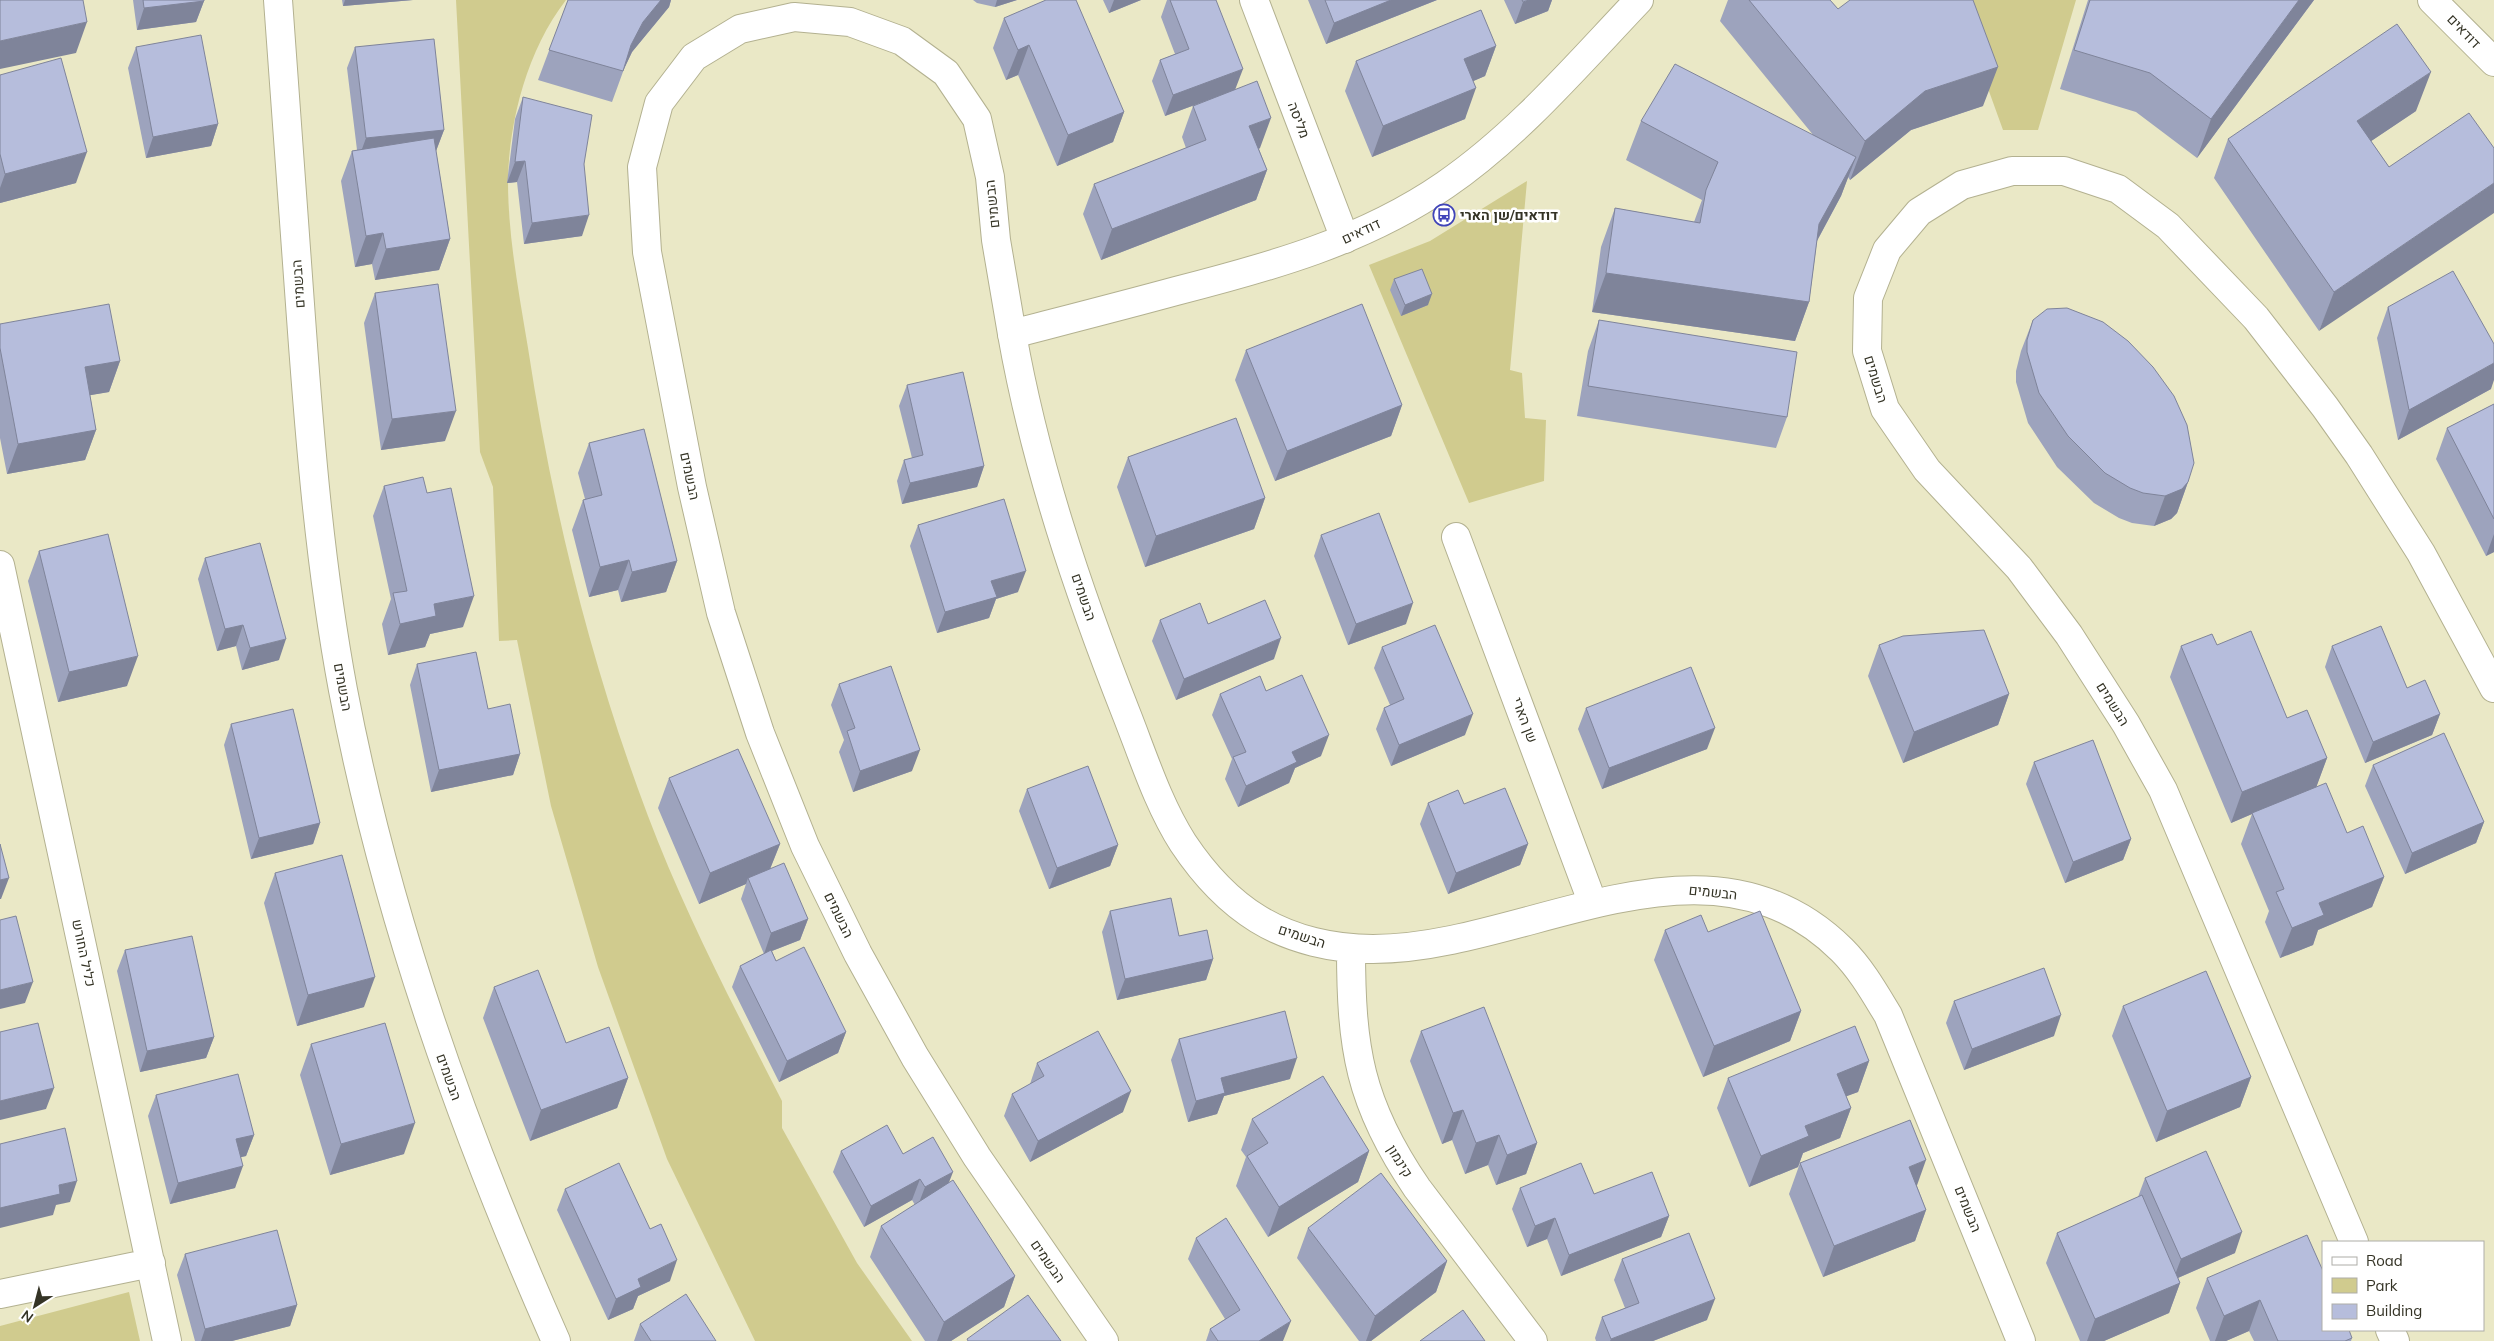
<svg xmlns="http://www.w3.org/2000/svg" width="2494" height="1341" font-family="Mulish,Heebo,sans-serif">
<rect width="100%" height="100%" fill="#eae8c6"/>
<path fill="#d0cb8e" d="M456,0H566C528,49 509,119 508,181C508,237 519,293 528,348C552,507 591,665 648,816C685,914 734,1007 782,1101V1128L857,1263L912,1341H755L667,1159L598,967L551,806L517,640L499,641L493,487L480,452Z
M1956,0H2076L2038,130H2003Z
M1527,181L1510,370L1522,373L1525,418L1546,420L1544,481L1469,503L1369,265L1430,241Z
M129,1292L140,1341H0V1326Z"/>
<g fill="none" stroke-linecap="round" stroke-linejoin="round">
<g stroke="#b3b190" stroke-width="30">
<path id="minor" d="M278,0C286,106 293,212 301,318C310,443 320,567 343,690C386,916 463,1131 556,1341
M1254,0L1345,239
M1012,334C1035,464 1078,591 1126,713C1143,756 1158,804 1183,843C1203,873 1227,900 1258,919C1292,940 1334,949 1373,949C1529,949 1706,816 1842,950C1861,969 1874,992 1888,1015L2021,1341
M1456,537L1593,904
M0,565L167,1341
M1351,948C1351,1048 1359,1103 1417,1188L1533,1341
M2354,1242L2163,790L2126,724L2069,635L2019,568L1927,470L1885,409L1867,351L1868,298L1887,250L1919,212L1962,185L2012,171H2064L2118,189L2168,226L2256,318L2325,407L2359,455L2421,553L2494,688
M0,1294L151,1263
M2390,1330L2395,1341"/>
</g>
<g stroke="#b3b190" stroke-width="30">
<path id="tertiary" d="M2432,0L2494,62
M1104,1341L977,1157L915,1057L858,954L805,846L760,733L721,613L692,487L647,252L642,167L659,103L694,57L740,29L794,17L850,22L902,41L946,73L977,119L990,177L996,240L1012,334C1066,320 1121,306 1176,291C1270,267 1364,241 1445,185C1519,134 1578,64 1639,0"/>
</g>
<use href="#minor" stroke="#fff" stroke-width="28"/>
<use href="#tertiary" stroke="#fff" stroke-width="28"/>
</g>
<path fill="#9da3bd" d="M133,0H204V1L196,22L137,30Z
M342,0H413L343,6Z
M568,0H671L669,7L632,52L624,69L612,102L538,80Z
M973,0H1017L995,7L977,3Z
M1103,0H1141L1109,13Z
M1167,0H1216L1235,90L1260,148L1259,149L1267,170L1256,200L1101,260L1083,214L1094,184L1186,148L1182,137L1193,106L1211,99L1165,116L1152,81L1160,60L1175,54L1161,17Z
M1308,0H1437L1326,44Z
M1504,0H1552L1548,11L1515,24Z
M1728,0H1830L1838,9L1983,106L1911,130L1850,180L1848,177L1841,196L1817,241L1809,302L1795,341L1592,312L1601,247L1615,208L1694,222L1702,200L1626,160L1641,121L1814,136L1720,21Z
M2088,0H2314L2197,158L2136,112L2060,89Z
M1004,18L1124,112L1113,142L1057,166L1018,75L1006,80L993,48Z
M1496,46L1485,76L1473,81L1465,119L1372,157L1345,91L1356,61Z
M136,47L218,124L211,146L146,158L128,68Z
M355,47L444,130L436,151L450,239L439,270L375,280L372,264L355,267L341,181L352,151L357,150L347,68Z
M0,75L76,183L0,203Z
M523,97L582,236L524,244L517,182L507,183L515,119Z
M2416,111L2371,141L2389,167L2319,331L2214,178L2228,139Z
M1394,279L1428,305L1401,316L1390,290Z
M375,293L445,441L381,450L364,323Z
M2388,307L2491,389L2398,440L2377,338Z
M1599,320L1787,417L1776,448L1577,416L1588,351Z
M2033,320L2188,482L2177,513L2171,519L2154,526L2132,523L2119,518L2094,503L2057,467L2028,423L2016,382V371L2021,351Z
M0,324L120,361L109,392L90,395L96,430L85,460L7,474L0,438Z
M1246,350L1402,405L1391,436L1275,481L1235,380Z
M907,385L984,466L977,487L902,504L897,481L904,460L912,458L899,406Z
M2494,404V552L2486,556L2436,459L2447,428Z
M589,443L677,561L666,592L621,602L618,590L589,597L572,530L583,500L585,499L578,473Z
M1128,457L1265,498L1254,529L1145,567L1117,487Z
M384,486L427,493L463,627L430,634L425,647L388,655L382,624L391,599L373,516Z
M918,525L1018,592L996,599L989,618L937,633L910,546Z
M1321,535L1406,624L1348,645L1314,556Z
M39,551L127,686L58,702L28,581Z
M205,558L279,660L242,670L236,646L217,651L198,579Z
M1160,620L1208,624L1274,659L1176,700L1152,641Z
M1879,645L2009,694L1998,725L1903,763L1868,676Z
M2217,645L2287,718L2327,758L2316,787L2347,833L2384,877L2372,907L2318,930L2313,945L2280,958L2265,922L2269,911L2241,844L2252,814L2231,823L2170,677L2181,646Z
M2332,646L2407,688L2440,714L2432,735L2365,763L2325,667Z
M1382,647L1465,735L1391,766L1376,729L1384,708L1390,705L1374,668Z
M417,664L488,709L520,754L513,775L431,792L410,685Z
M839,684L912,771L853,792L839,752L844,740L831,705Z
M1266,691L1321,756L1295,768L1289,783L1238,807L1225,779L1232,759L1212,715L1220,694Z
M1586,708L1707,749L1602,789L1578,729Z
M231,724L320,823L313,844L251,859L224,745Z
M2034,762L2131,839L2123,860L2065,883L2026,784Z
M2373,765L2484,822L2476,843L2405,874L2365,786Z
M669,778L780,844L770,869L808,919L800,940L772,951L776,961L846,1032L838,1053L779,1082L732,987L740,966L764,954L741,899L746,884L699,904L658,808Z
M1027,789L1118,845L1110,866L1049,889L1019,811Z
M1428,803L1464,804L1528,844L1520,865L1448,894L1420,824Z
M275,873L364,1007L297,1026L264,903Z
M1110,911L1179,936L1213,959L1206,980L1117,1000L1102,932Z
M1665,930L1708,932L1801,1011L1790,1041L1703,1077L1654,960Z
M125,950L214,1037L206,1058L140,1072L117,971Z
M494,987L566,1043L628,1078L617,1108L530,1141L483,1018Z
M1954,1001L2054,1036L1964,1070L1946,1023Z
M2123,1006L2251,1077L2240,1107L2156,1142L2112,1036Z
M1421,1031L1537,1143L1526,1174L1496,1185L1488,1165L1465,1174L1452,1140L1442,1144L1410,1061Z
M1179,1039L1290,1079L1224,1096L1217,1114L1188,1122L1171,1060Z
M311,1044L404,1154L330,1175L300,1075Z
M1869,1061L1858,1092L1846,1096L1851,1108L1840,1138L1803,1153L1798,1167L1749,1187L1717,1108L1728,1078Z
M1037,1063L1123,1112L1030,1162L1004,1116L1012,1094L1030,1084Z
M156,1095L254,1135L246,1156L241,1157L235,1188L170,1204L148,1116Z
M1252,1119L1369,1151L1358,1182L1268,1237L1236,1186L1246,1157L1241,1150Z
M841,1151L903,1154L949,1183L1015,1276L1004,1307L951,1341H925L870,1257L881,1226L915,1205L912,1200L864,1227L833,1172Z
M1800,1163L1917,1186L1926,1210L1915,1241L1823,1277L1789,1194Z
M2145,1178L2235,1253L2178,1278L2180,1283L2169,1313L2104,1341H2080L2046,1263L2057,1233L2138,1197Z
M1520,1188L1594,1194L1669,1216L1661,1237L1561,1276L1547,1239L1527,1247L1512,1209Z
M565,1189L670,1281L638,1296L633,1309L608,1320L557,1210Z
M1308,1228L1447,1261L1436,1292L1371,1341H1359L1297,1258Z
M1196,1238L1283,1341H1206L1210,1329L1225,1319L1188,1259Z
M185,1254L297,1305L290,1326L232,1341H195L177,1275Z
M1622,1259L1707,1320L1653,1341H1596L1595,1338L1602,1317L1625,1308L1614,1280Z
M2207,1278L2352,1338L2351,1341H2254L2249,1331L2226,1341H2210L2196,1308Z
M640,1324L716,1341H634Z"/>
<path fill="#7f849a" d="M345,0H413L343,6Z
M661,0H671L669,7L632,52L623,71L631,45L643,22Z
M997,0H1017L995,7Z
M1114,0H1141L1109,13Z
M1391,0H1437L1326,44L1334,23Z
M1529,0H1552L1548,11L1515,24L1523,2Z
M2299,0H2314L2197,158L2211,119Z
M204,1L196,22L137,30L144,8Z
M87,22L76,53L0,69V41Z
M1029,45L1018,75L1006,80L1018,50Z
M1496,46L1485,76L1453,90L1464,59Z
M1998,67L1983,106L1911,130L1850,180L1865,141L1925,91Z
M1243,69L1235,90L1165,116L1173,95Z
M2431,72L2416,111L2343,160L2357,121Z
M1476,88L1465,119L1372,157L1383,126Z
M1124,112L1113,142L1057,166L1068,135Z
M1271,118L1260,148L1238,157L1249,126Z
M218,124L211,146L146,158L153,137Z
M444,130L436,151L358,160L366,138Z
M87,152L76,183L0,203V188L5,174Z
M1856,157L1841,196L1805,263L1819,224Z
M525,161L517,182L507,183L515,162Z
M1267,170L1256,200L1101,260L1112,229Z
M2494,183V213L2319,331L2334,292Z
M589,215L582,236L524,244L532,223Z
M383,233L372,264L355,267L366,236Z
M450,239L439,270L375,280L386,249Z
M1606,273L1809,302L1795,341L1592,312Z
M1432,294L1428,305L1401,316L1405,305Z
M120,361L109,392L74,398L85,367Z
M2494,363V380L2491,389L2398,440L2409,410Z
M1402,405L1391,436L1275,481L1287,451Z
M456,411L445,441L381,450L392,419Z
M96,430L85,460L7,474L18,444Z
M984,466L977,487L902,504L910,483Z
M2188,482L2177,513L2171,519L2154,526L2165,496Z
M1265,498L1254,529L1145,567L1156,536Z
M2494,534V552L2486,556Z
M629,560L618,590L589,597L600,567Z
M677,561L666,592L621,602L632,572Z
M1026,571L1018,592L996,599L989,618L937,633L945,612L991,581Z
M474,596L463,627L430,634L425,647L388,655L400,624L434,604Z
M1413,603L1406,624L1348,645L1356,624Z
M243,625L236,646L217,651L225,629Z
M1281,638L1274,659L1176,700L1184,679Z
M286,639L279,660L242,670L250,648Z
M138,656L127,686L58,702L69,672Z
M2009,694L1998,725L1903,763L1914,732Z
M1473,714L1465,735L1391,766L1399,745Z
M2440,714L2432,735L2365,763L2373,742Z
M1715,728L1707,749L1602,789L1609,768Z
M1329,735L1321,756L1295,768L1289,783L1238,807L1246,786L1292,752Z
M920,750L912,771L853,792L860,771Z
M520,754L513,775L431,792L439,770Z
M2327,758L2316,788L2252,813V814L2231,823L2242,792Z
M2484,822L2476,843L2405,874L2412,853Z
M320,823L313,844L251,859L259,838Z
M2131,839L2123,860L2065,883L2073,862Z
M780,844L768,874L748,878L746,884L699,904L710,873Z
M1528,844L1520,865L1448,894L1456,873Z
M1118,845L1110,866L1049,889L1057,868Z
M2384,877L2372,907L2318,930L2313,945L2280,958L2292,928L2319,903Z
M9,878L1,899H0V880Z
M808,919L800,940L764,954L771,933Z
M1213,959L1206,980L1117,1000L1125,979Z
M375,977L364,1007L297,1026L308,995Z
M33,982L25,1003L0,1009V990Z
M1801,1011L1790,1041L1703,1077L1714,1046Z
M2061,1015L2054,1036L1964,1070L1972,1049Z
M846,1032L838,1053L779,1082L787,1061Z
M214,1037L206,1058L140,1072L147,1051Z
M1297,1058L1290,1079L1224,1096L1217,1114L1188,1122L1196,1101L1221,1078Z
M1869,1061L1858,1092L1826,1104L1837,1074Z
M2251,1077L2240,1107L2156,1142L2167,1111Z
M628,1078L617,1108L530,1141L541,1110Z
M54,1088L46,1109L0,1120V1101Z
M1131,1091L1123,1112L1030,1162L1038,1141Z
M1851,1108L1840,1138L1803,1153L1798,1167L1749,1187L1761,1156L1805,1126Z
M1463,1110L1452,1140L1442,1144L1453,1113Z
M415,1123L404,1154L330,1175L341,1144Z
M254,1135L246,1156L228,1160L236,1139Z
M1499,1135L1488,1165L1465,1174L1476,1143Z
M1537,1143L1526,1174L1496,1185L1507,1155Z
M1369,1151L1358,1182L1268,1237L1279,1207Z
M1926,1160L1915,1191L1909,1167Z
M243,1166L235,1188L170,1204L178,1183Z
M953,1172L945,1193L917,1208L925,1187Z
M920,1179L912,1200L864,1227L871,1206Z
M77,1181L70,1202L56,1205L53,1215L0,1228V1208L59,1185Z
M1926,1210L1915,1241L1823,1277L1834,1246Z
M1669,1216L1661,1237L1561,1276L1569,1255Z
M1555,1218L1547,1239L1527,1247L1535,1226Z
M2242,1232L2235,1253L2173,1280L2181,1259Z
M677,1260L670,1281L638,1296L633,1309L608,1320L616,1299L638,1279Z
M1447,1261L1436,1292L1371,1341H1366L1375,1316Z
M1015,1276L1004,1307L951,1341H937L944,1322Z
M2180,1283L2169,1313L2104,1341H2087L2095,1319Z
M1715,1299L1707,1320L1653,1341H1610L1611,1339Z
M2260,1300L2249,1331L2226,1341H2215L2224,1316Z
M297,1305L290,1326L232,1341H201L205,1329Z
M1291,1321L1283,1341H1259Z"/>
<path fill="#b6bddc" stroke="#7f849a" d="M0,0H83L87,22L0,41Z
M143,0H204V1L144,8Z
M568,0H661L643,22L631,45L623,71L549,50Z
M1046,0H1076L1124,112L1068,135L1029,45L1018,50L1004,18Z
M1170,0H1216L1243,69L1173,95L1160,60L1189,49Z
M1325,0H1391L1334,23Z
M1522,0H1529L1523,2Z
M1749,0H1830L1838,9L1850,0H1973L1998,67L1925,91L1865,141Z
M2090,0H2299L2211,119L2150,73L2074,50Z
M1481,10L1496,46L1464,59L1476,88L1383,126L1356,61Z
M2397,24L2431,72L2357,121L2389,167L2469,113L2494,148V183L2334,292L2228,139Z
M201,35L218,124L153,137L136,47Z
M434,39L444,130L366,138L355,47Z
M61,58L87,152L5,174L0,154V75Z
M1675,64L1856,157L1819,224L1809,302L1606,273L1615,208L1700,223L1706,190L1718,162L1641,121Z
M1257,81L1271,118L1249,126L1267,170L1112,229L1094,184L1206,140L1193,106Z
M523,97L592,115L584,164L589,215L532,223L525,161L515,162Z
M434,138L450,239L386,249L383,233L366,236L352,151Z
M1422,269L1432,294L1405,305L1394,279Z
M2453,271L2494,344V363L2409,410L2388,307Z
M438,284L456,411L392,419L375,293Z
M109,304L120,361L85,367L96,430L18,444L0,348V324Z
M1362,304L1402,405L1287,451L1246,350Z
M2067,308L2103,322L2128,341L2153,367L2174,396L2187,425L2194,463L2188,482L2182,489L2165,496L2143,493L2130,488L2105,473L2068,436L2039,393L2027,352V340L2033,320L2047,309Z
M1599,320L1797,352L1787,417L1588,386Z
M963,372L984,466L910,483L904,460L923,455L907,385Z
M2494,404V519L2447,428Z
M1236,418L1265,498L1156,536L1128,457Z
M644,429L677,561L632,572L629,560L600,567L583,500L602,495L589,443Z
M423,477L427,493L451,488L474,596L434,604L436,616L400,624L393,593L407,591L384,486Z
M1004,499L1026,571L991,581L997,597L945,612L918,525Z
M1379,513L1413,603L1356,624L1321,535Z
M108,534L138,656L69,672L39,551Z
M260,543L286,639L250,648L243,625L225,629L205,558Z
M1265,600L1281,638L1184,679L1160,620L1200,603L1208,624Z
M1435,625L1473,714L1399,745L1384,708L1404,699L1382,647Z
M2381,626L2407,688L2425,680L2440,714L2373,742L2332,646Z
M1984,630L2009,694L1914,732L1879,645L1903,636Z
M2251,631L2287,718L2307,710L2327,758L2242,792L2181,646L2212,634L2217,645Z
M476,652L488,709L510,704L520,754L439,770L417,664Z
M891,666L920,750L860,771L847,731L855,728L839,684Z
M1691,667L1715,728L1609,768L1586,708Z
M1302,675L1329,735L1292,752L1297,762L1246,786L1233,757L1246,752L1220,694L1260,676L1266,691Z
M293,709L320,823L259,838L231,724Z
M2444,733L2484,822L2412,853L2373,765Z
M2093,740L2131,839L2073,862L2034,762Z
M738,749L780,844L710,873L669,778Z
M1088,766L1118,845L1057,868L1027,789Z
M2326,783L2347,833L2363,826L2384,877L2319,903L2324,915L2292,928L2276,892L2284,889L2252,813Z
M1505,788L1528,844L1456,873L1428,803L1458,790L1464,804Z
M0,844L9,878L0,880Z
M342,855L375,977L308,995L275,873Z
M784,863L808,919L771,933L748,878Z
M1171,898L1179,936L1207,930L1213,959L1125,979L1110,911Z
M1760,911L1801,1011L1714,1046L1665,930L1701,915L1708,932Z
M16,916L33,982L0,990V920Z
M192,936L214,1037L147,1051L125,950Z
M804,947L846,1032L787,1061L740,966L771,950L776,961Z
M2044,968L2061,1015L1972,1049L1954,1001Z
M538,970L566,1043L609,1027L628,1078L541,1110L494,987Z
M2206,971L2251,1077L2167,1111L2123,1006Z
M1484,1007L1537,1143L1507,1155L1499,1135L1476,1143L1463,1110L1453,1113L1421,1031Z
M1285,1011L1297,1058L1221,1078L1225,1093L1196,1101L1179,1039Z
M38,1023L54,1088L0,1101V1032Z
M385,1023L415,1123L341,1144L311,1044Z
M1855,1026L1869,1061L1837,1074L1851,1108L1805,1126L1809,1136L1761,1156L1728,1078Z
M1098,1031L1131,1091L1038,1141L1012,1094L1044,1076L1037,1063Z
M238,1074L254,1135L236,1139L243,1166L178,1183L156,1095Z
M1323,1076L1369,1151L1279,1207L1247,1156L1268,1143L1252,1119Z
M1910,1120L1926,1160L1909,1167L1926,1210L1834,1246L1800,1163Z
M887,1125L903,1154L933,1137L953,1172L925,1187L920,1179L871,1206L841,1151Z
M65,1128L77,1181L59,1185L60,1194L0,1208V1144Z
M2206,1151L2242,1232L2181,1259L2145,1178Z
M619,1163L650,1229L661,1224L677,1260L638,1279L641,1287L616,1299L565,1189Z
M1581,1163L1594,1194L1652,1172L1669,1216L1569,1255L1555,1218L1535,1226L1520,1188Z
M1381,1173L1447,1261L1375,1316L1308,1228Z
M953,1180L1015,1276L944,1322L881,1226Z
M2142,1195L2180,1283L2095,1319L2057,1233Z
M1226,1218L1291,1321L1259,1341H1218L1210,1329L1240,1310L1196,1238Z
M277,1230L297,1305L205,1329L185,1254Z
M1689,1233L1715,1299L1611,1339L1602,1317L1639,1303L1622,1259Z
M2307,1235L2323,1271V1330H2349L2352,1338L2345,1341H2278L2260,1300L2224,1316L2207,1278Z
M686,1294L716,1341H651L640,1324Z
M1028,1295L1061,1341H968L967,1339Z
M1463,1310L1485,1341H1420Z"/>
<defs>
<g id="bus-ring" transform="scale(1.125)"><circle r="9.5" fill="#fff" stroke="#4044b9" stroke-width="1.5"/><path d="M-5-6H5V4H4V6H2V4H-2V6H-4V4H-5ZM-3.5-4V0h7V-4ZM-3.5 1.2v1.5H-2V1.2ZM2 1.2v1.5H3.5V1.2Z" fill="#4044b9"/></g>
</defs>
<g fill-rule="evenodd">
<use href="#bus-ring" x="1444" y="215"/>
</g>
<g text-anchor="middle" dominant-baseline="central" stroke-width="5" stroke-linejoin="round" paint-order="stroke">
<g font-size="14" fill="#343325" stroke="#fff">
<text transform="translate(2464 31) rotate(46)">דודאים</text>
<text transform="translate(1299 120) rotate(69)">מליסה</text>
<text transform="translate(992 204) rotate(-96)">הבשמים</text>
<text transform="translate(1361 231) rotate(-25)">דודאים</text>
<text transform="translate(298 284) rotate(-94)">הבשמים</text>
<text transform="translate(1876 379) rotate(73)">הבשמים</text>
<text transform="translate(690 476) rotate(78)">הבשמים</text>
<text transform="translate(1084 597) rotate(71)">הבשמים</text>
<text transform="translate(343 687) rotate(80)">הבשמים</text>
<text transform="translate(2113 704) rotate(58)">הבשמים</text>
<text transform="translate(1525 720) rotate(69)">שן הארי</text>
<text transform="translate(1713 892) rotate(6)">הבשמים</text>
<text transform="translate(839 915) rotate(64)">הבשמים</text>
<text transform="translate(1302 936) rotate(18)">הבשמים</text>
<text transform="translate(84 953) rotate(78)">כליל החורש</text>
<text transform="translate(449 1077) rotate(70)">הבשמים</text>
<text transform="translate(1400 1161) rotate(58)">קינמון</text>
<text transform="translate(1968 1209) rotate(68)">הבשמים</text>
<text transform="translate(1048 1261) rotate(55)">הבשמים</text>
</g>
<g font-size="14" font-weight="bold" fill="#343325" stroke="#fff" text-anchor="start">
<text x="1460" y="215">דודאים/שן הארי</text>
</g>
</g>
<rect x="2322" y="1241" width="162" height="90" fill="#ffffff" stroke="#aeada8"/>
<rect x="2332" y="1257" width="25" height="8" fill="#ffffff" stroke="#aeada8"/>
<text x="2366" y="1266" font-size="15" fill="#343325">Road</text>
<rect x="2332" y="1278" width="25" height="15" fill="#d0cb8e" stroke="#aeada8"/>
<text x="2366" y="1291" font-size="15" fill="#343325">Park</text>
<rect x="2332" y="1304" width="25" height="15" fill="#b6bddc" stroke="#aeada8"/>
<text x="2366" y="1316" font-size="15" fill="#343325">Building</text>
<g transform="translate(35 1306) rotate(216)" stroke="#ffffff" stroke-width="4" paint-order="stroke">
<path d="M0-4L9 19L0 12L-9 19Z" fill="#343325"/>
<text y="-8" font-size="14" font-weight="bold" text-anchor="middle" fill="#343325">N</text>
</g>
</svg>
